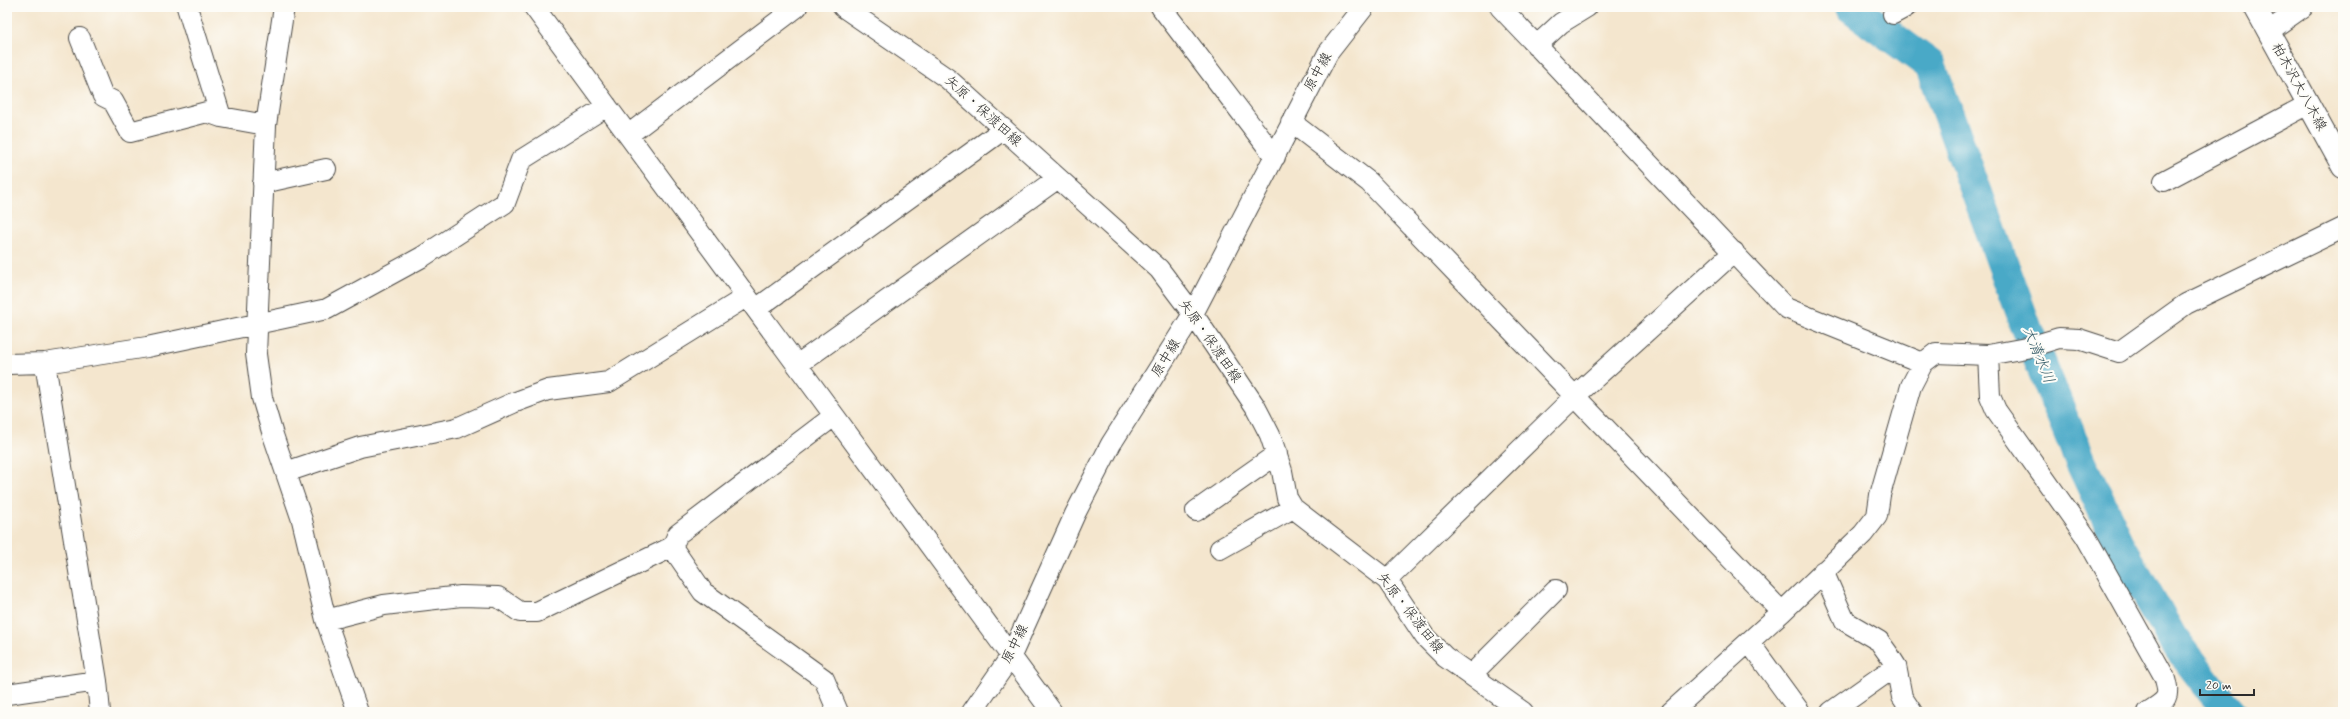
<svg xmlns="http://www.w3.org/2000/svg" width="2350" height="719" font-family="Mynerve,'Klee One',sans-serif">
<rect width="100%" height="100%" fill="#fdfcf7"/>
<filter id="ink" filterUnits="userSpaceOnUse"><feTurbulence type="fractalNoise" baseFrequency=".025" numOctaves="2"/><feDisplacementMap in="SourceGraphic" scale="8" xChannelSelector="R" yChannelSelector="G"/><feConvolveMatrix kernelMatrix="1 2 1 2 8 2 1 2 1" color-interpolation-filters="sRGB"/></filter>
<filter id="wash" filterUnits="userSpaceOnUse"><feTurbulence type="fractalNoise" baseFrequency=".012" numOctaves="4" result="noise"/><feDisplacementMap in="SourceGraphic" scale="16" xChannelSelector="R" yChannelSelector="G"/><feGaussianBlur stdDeviation="0.9" result="paint"/><feColorMatrix in="noise" values="0 0 0 0 0 0 0 0 0 0 0 0 0 0 0 0 0 1.4 0 .05"/><feComposite in="paint" operator="in"/></filter>
<g filter="url(#wash)">
<rect width="100%" height="100%" fill="#f4e6ce"/>
<g fill="none" stroke-linecap="round" stroke-linejoin="round">
<path stroke="#48a9c7" stroke-width="32" d="M1851,7L1930,65L2027,330L2081,462L2120,546L2172,638L2213,692L2231,712"/>
</g>
</g>
<g filter="url(#ink)">
<g fill="none" stroke-linecap="round" stroke-linejoin="round">
<g stroke="#494743" stroke-width="22">
<path id="street" d="M187,7L221,117
M284,7L266,125L256,354L262,398L273,435L302,520L326,620L358,712
M534,7L1052,712
M843,7L948,79L1159,269L1193,314L1255,406L1270,435L1282,471L1287,498L1293,508L1387,580L1425,637L1445,657L1523,712
M1161,7L1275,157
M1500,7L1786,308L1923,363
M1893,14L1906,7
M2269,31L2303,7
M80,38L103,96L113,101L130,132L207,112L221,117L266,125
M1536,46L1561,23L1587,7
M1291,122L1369,182L1782,612
M628,135L797,7
M2164,181L2309,104
M263,183L326,169
M756,309L1004,129
M1988,355L1990,396L1996,410L2086,537L2164,676C2171,698 2167,700 2148,712
M45,363L97,681L100,712
M7,364L45,363L147,347L327,309L422,257L505,203L521,160L607,106
M797,365L1058,178
M286,472L360,447L457,428L513,403L548,390L609,382L746,297
M1196,511L1277,454
M672,547L703,592L824,679L838,712
M1220,549L1293,508
M1823,571L1845,621L1879,641L1889,655L1896,666L1902,697L1912,712
M1387,580L1575,396L1734,252
M326,620L384,605L461,596L498,597L520,612H537L672,547L678,534L834,416
M1749,642L1800,712
M1471,675L1556,590
M7,694L97,681
M972,712L1011,656L1075,514L1111,444L1193,314L1328,53L1364,7
M1671,712L1782,612L1863,534L1877,516L1880,495L1911,386L1923,363L1936,353L1988,355L2026,348L2059,338L2079,339L2119,352L2186,304L2343,228
M1831,712L1896,666"/>
</g>
<g stroke="#494743" stroke-width="24">
<path id="secondary" d="M2255,7L2343,167"/>
</g>
<use href="#street" stroke="#fff" stroke-width="20"/>
<use href="#secondary" stroke="#fff" stroke-width="22"/>
</g>
</g>
<g text-anchor="middle" dominant-baseline="central" stroke-width="4" stroke-linejoin="round" paint-order="stroke">
<g font-size="14" fill="#2b2b2b" stroke="#fdfcf7">
<text transform="translate(1318 72) rotate(-61)">原中線</text>
<text transform="translate(2299 87) rotate(61)">柏木沢大八木線</text>
<text transform="translate(983 111) rotate(42)">矢原・保渡田線</text>
<text transform="translate(1210 341) rotate(55)">矢原・保渡田線</text>
<text transform="translate(1166 358) rotate(-58)">原中線</text>
<text transform="translate(1410 613) rotate(52)">矢原・保渡田線</text>
<text transform="translate(1015 644) rotate(-63)">原中線</text>
</g>
<g font-size="15" font-style="italic" fill="#375d69" stroke="#fdfcf7">
<text transform="translate(2038 355) rotate(68)">大清水川</text>
</g>
</g>
<rect width="2350" height="719" fill="none" stroke="#fdfcf7" stroke-width="24"/>
<path d="M2200 689v6h54v-6" fill="none" stroke="#2b2b2b" stroke-width="2"/>
<text x="2206" y="689" font-size="12" fill="#2b2b2b" stroke="#fdfcf7" stroke-width="3" paint-order="stroke">20 m</text>
</svg>
